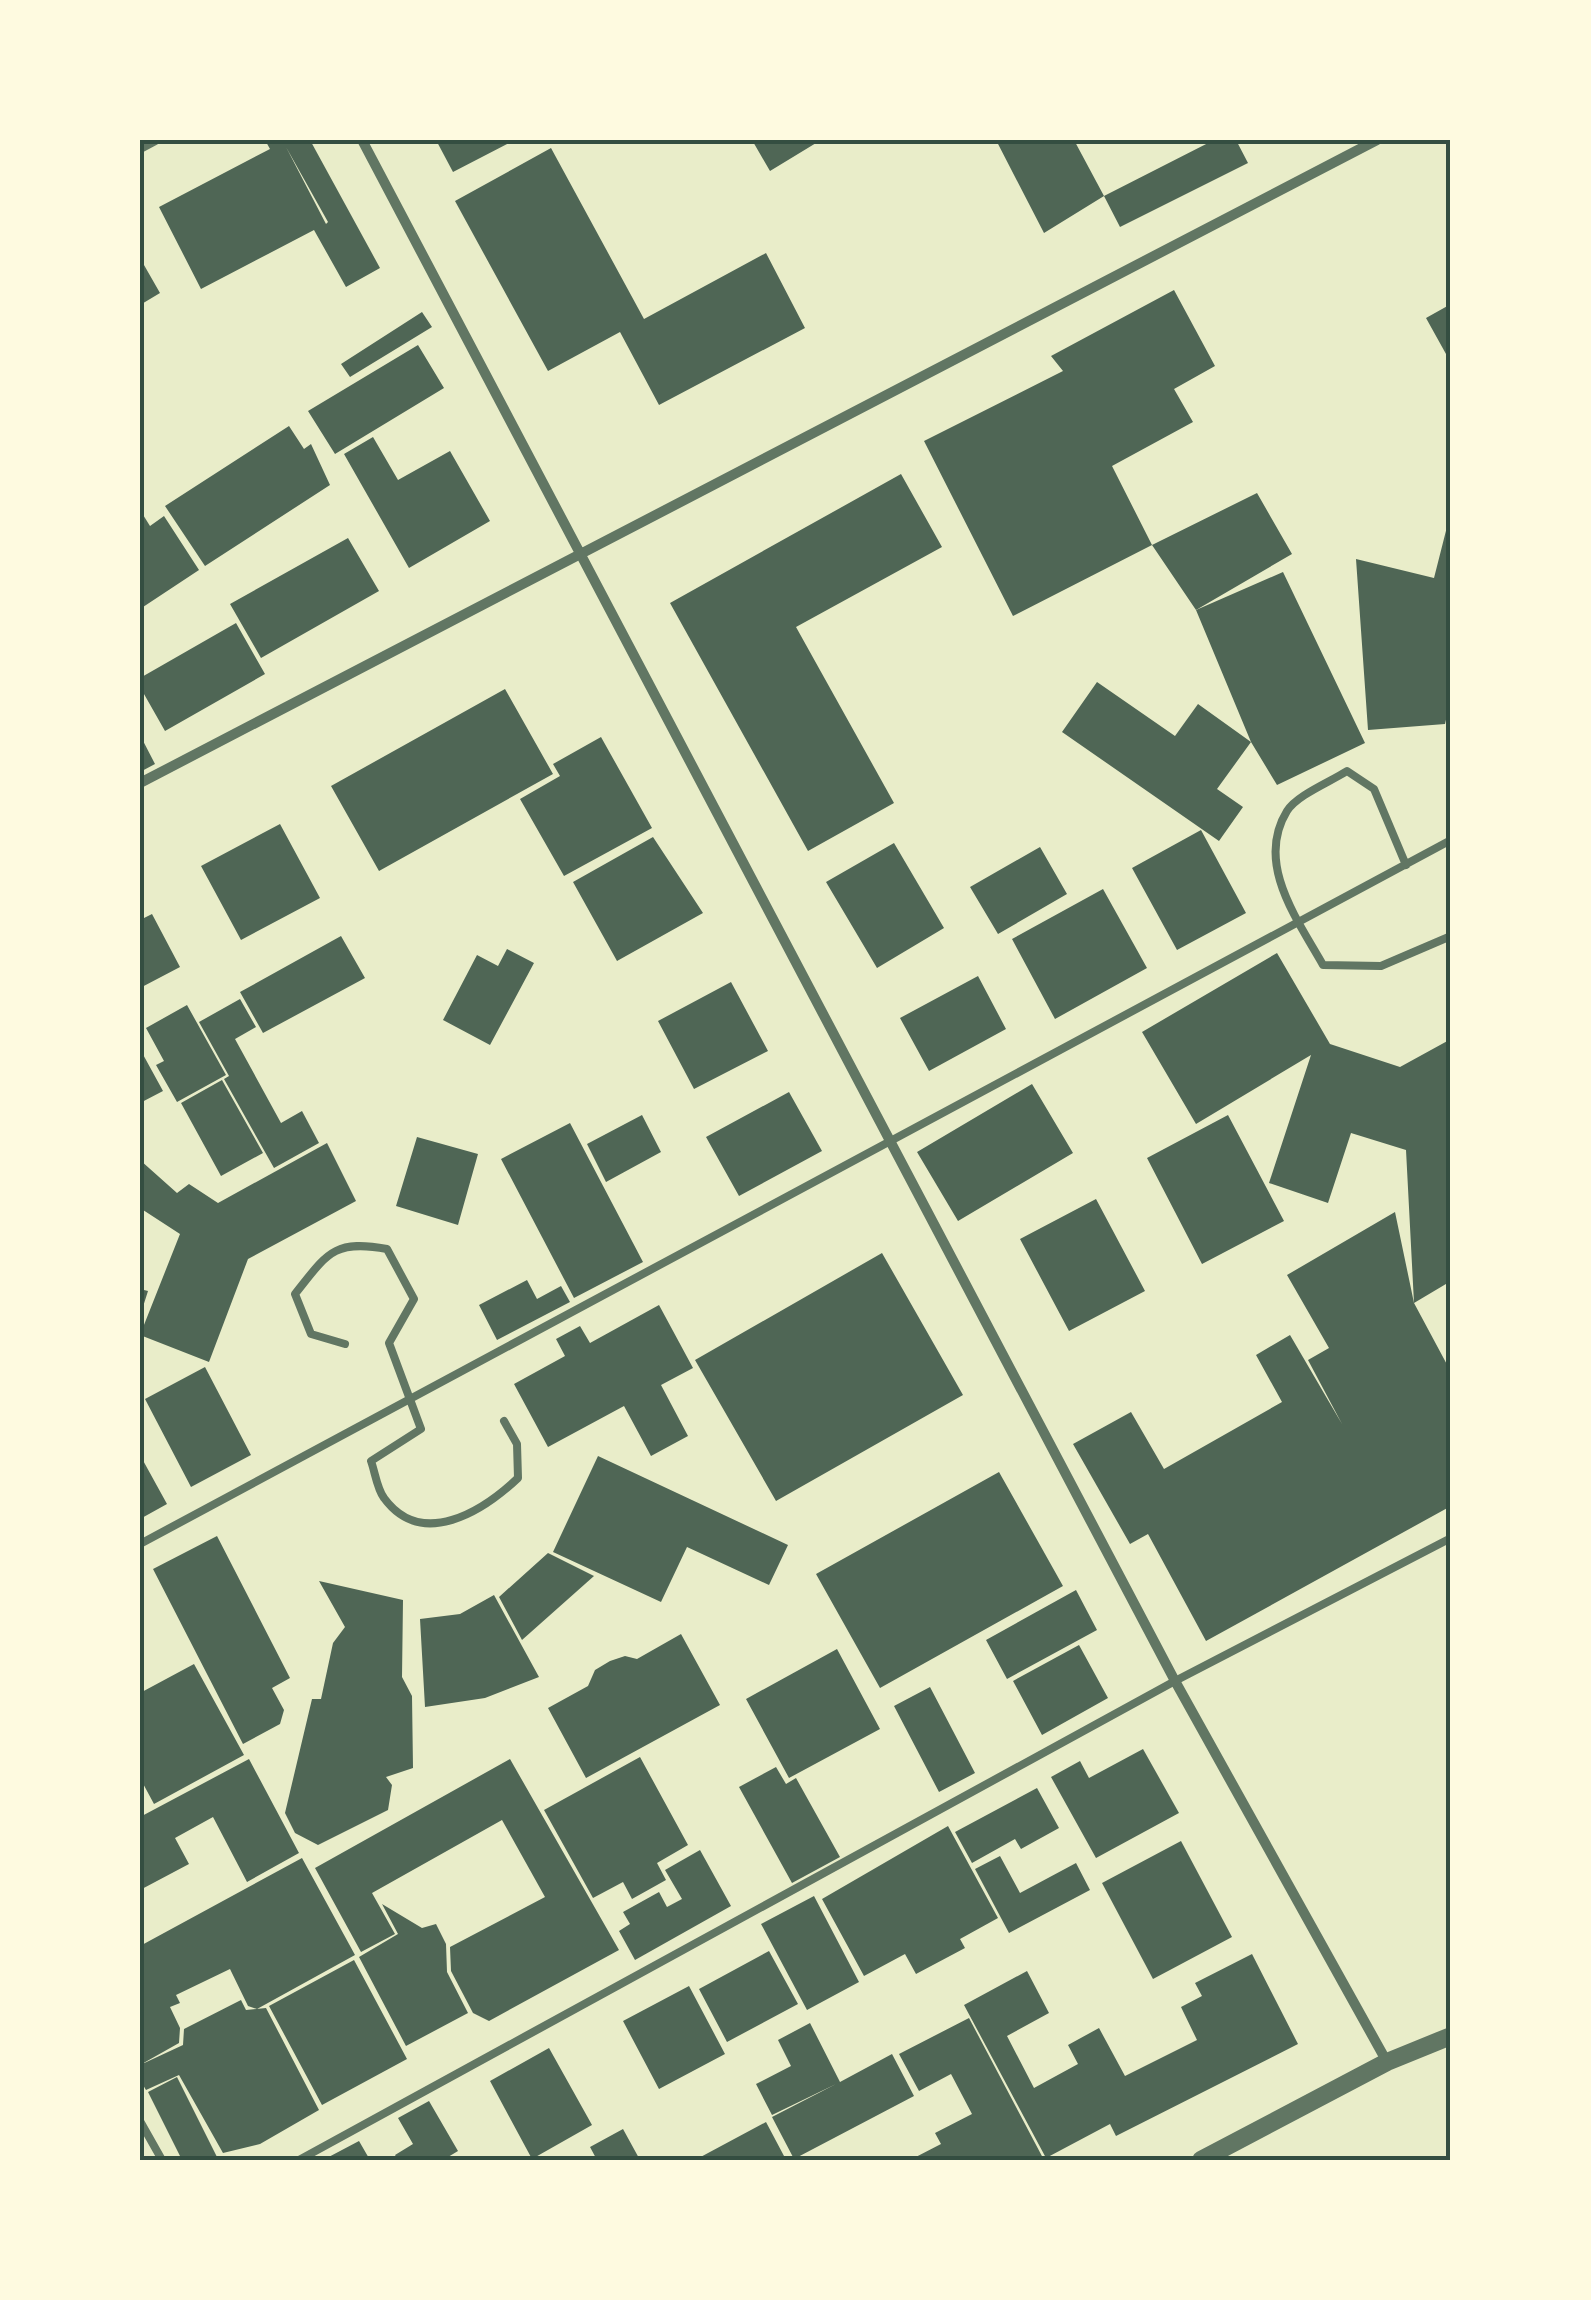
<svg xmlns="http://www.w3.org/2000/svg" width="1591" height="2300" font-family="'Nunito Sans',sans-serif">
<rect width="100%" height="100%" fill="#e9edc9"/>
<path fill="#4f6655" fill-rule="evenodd" d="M265,140H310L380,268L346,287L314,230L201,289L159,207L270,149ZM286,147L328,222L326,224Z
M436,140H515L453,172Z
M752,140H821L770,171Z
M996,140H1074L1104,196L1044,233Z
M1214,140H1236L1248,163L1120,227L1104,196Z
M551,148L644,319L766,253L805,328L659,405L620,332L548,371L455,201Z
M140,258L160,293L140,305Z
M1174,290L1215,366L1174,389L1193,422L1112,466L1152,545L1013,616L924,441L1063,371L1051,356Z
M1451,304V363L1426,318Z
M422,312L432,327L350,377L341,364Z
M418,345L444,388L335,454L308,411Z
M289,426L304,449L311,444L330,485L205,566L165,506Z
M373,437L398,480L450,451L490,521L409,568L344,454Z
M901,474L942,547L796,627L894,803L808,851L670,603Z
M1257,493L1292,554L1196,610L1283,572L1365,743L1277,785L1251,742L1196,610L1152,545Z
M140,510L150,526L164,516L199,570L140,609Z
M1451,511V698L1445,724L1368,730L1356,559L1434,578Z
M348,538L379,591L261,658L230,604Z
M236,623L265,674L165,731L140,687V678Z
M1097,682L1175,736L1198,704L1251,742L1217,789L1243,807L1219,841L1062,732Z
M505,689L553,774L379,871L331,786Z
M140,735L155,764L140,772Z
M601,737L652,828L564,876L520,799L560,776L553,764Z
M280,824L320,898L241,940L201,866Z
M1201,830L1246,913L1177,950L1132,868Z
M653,837L703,913L617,961L573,882Z
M894,843L944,928L877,968L826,882Z
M1040,847L1067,894L998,934L970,887Z
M1103,889L1147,968L1055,1019L1012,939Z
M152,914L180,967L140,988V920Z
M341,936L365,978L263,1033L240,992Z
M507,949L534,963L490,1045L443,1020L477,955L498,966Z
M1277,953L1330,1044L1400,1067L1451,1039V1281L1414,1303L1406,1150L1351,1133L1328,1203L1269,1183L1311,1055L1196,1124L1142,1032Z
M978,976L1006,1029L929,1071L900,1018Z
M731,982L768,1051L694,1089L658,1021Z
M240,999L256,1027L235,1039L281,1123L302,1111L319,1143L274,1168L224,1079L229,1076L199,1022Z
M187,1005L226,1075L177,1102L156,1065L164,1061L146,1028Z
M140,1049L163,1091L140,1103Z
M222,1080L263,1153L221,1176L181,1103Z
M1032,1084L1073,1153L958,1221L917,1152Z
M789,1092L822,1151L739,1196L706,1137Z
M642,1115L661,1152L606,1182L587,1144Z
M1228,1115L1284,1221L1202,1264L1147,1158Z
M570,1123L643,1262L574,1298L501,1159Z
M417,1137L478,1154L458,1225L396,1206Z
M327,1143L356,1201L248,1259L209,1362L140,1335L180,1234L140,1208V1160L177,1193L189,1184L218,1203Z
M1096,1199L1145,1291L1069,1331L1020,1239Z
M1395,1212L1414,1303L1451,1372V1506L1206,1641L1148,1534L1130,1544L1073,1444L1131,1412L1164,1469L1282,1402L1256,1355L1290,1335L1342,1424L1308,1360L1329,1348L1287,1275Z
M882,1253L963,1395L776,1501L695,1360Z
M527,1280L537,1299L561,1286L570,1302L497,1340L479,1305Z
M140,1289L148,1291L141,1313H140Z
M659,1305L693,1368L661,1385L688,1436L651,1456L624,1406L548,1447L514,1384L565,1356L556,1339L580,1326L590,1343Z
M205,1367L251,1455L191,1487L145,1399Z
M140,1455L167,1504L140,1519Z
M598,1456L788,1545L769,1585L687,1547L661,1602L553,1552Z
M999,1472L1063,1586L880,1688L816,1574Z
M217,1536L290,1678L272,1688L284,1710L280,1724L243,1744L153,1569Z
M548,1553L594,1576L522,1640L499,1597Z
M319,1581L403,1600L402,1677L412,1696L413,1768L386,1777L392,1785L388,1810L318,1845L295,1833L285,1813L312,1699H321L333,1643L345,1627Z
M1076,1590L1097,1630L1007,1679L986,1640Z
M494,1595L539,1677L485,1698L425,1707L420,1619L460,1614Z
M681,1634L720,1705L586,1778L548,1708L588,1686L595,1670L610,1661L625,1656L637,1659Z
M1079,1645L1108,1698L1042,1735L1013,1681Z
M837,1649L880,1729L789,1778L746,1699Z
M194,1664L244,1755L154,1804L140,1778V1693Z
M930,1687L975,1773L939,1792L894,1706Z
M1143,1749L1179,1813L1096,1858L1051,1777L1080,1761L1089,1778Z
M640,1757L688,1845L657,1863L666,1880L632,1899L623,1882L593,1898L544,1810Z
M249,1759L299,1853L247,1882L213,1817L175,1838L189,1864L140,1890V1817Z
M510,1759L619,1950L489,2021L473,2013L451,1971L450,1947L545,1897L502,1820L372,1893L395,1934L361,1952L315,1868Z
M776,1767L786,1784L796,1778L840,1857L792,1883L739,1787Z
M1037,1788L1059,1828L1021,1849L1015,1839L972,1863L955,1832Z
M948,1826L998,1918L960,1939L965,1948L916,1974L905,1954L864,1976L822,1899Z
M1181,1841L1232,1937L1153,1979L1102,1883Z
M700,1850L731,1906L635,1960L619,1931L630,1924L623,1912L659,1892L667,1907L682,1899L665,1870Z
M1000,1856L1020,1893L1076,1863L1090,1890L1009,1933L975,1869Z
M302,1858L355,1955L257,2009L248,2006L230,1969L176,1995L180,2003L170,2007L180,2028L179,2043L140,2065V1946Z
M814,1896L859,1982L807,2010L761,1924Z
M382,1904L422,1928L436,1924L446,1944L447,1972L468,2013L406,2046L359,1957L398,1934Z
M769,1951L798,2004L727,2042L699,1989Z
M1252,1954L1298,2044L1116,2136L1110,2124L1046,2158L964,2005L1027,1971L1049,2013L1007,2036L1034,2088L1078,2064L1068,2045L1099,2028L1125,2076L1197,2040L1181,2007L1202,1996L1195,1983Z
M354,1960L407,2059L322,2105L269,2006Z
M689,1986L725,2054L659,2089L623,2021Z
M241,2000L246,2010L266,2008L319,2110L260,2144L223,2153L179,2075L146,2090L140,2080V2065L183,2045L184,2029Z
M969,2018L1044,2160H910L941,2144L935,2133L972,2114L951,2074L919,2091L899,2054Z
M810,2023L840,2082L892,2054L914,2096L794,2159L772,2117L836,2084L772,2115L756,2084L791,2066L778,2040Z
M549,2048L592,2125L532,2159L490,2081Z
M177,2077L218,2159L216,2160H182L148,2092Z
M429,2101L458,2151L443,2160H398L395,2155L413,2144L398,2118Z
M766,2122L784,2156L776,2160H695Z
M623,2129L640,2160H597L590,2147Z
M359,2141L370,2160H323Z"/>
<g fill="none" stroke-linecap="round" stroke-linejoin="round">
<path stroke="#617663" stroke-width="8" d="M1406,865L1374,789L1347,771C1330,782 1297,795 1287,811C1255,863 1297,919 1323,965L1381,966L1451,936
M345,1344L311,1334L295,1294C327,1254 333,1239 387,1249L414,1299L389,1343L421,1429L371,1461C375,1472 377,1489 384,1498C422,1550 483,1511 518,1478L517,1444L504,1421
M140,1544L1451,840
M140,2121L162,2160
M299,2160L1175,1681L1451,1538"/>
<path stroke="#617663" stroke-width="10" d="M362,140L1175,1681L1387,2062
M140,148L155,140
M140,783L1377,140"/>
<path stroke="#617663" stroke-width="18" d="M1201,2160L1387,2062L1451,2036"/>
</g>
<rect width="1591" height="2300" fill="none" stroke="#fefae0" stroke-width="285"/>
<rect x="142" y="142" width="1306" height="2016" fill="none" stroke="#344e41" stroke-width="4"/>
</svg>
